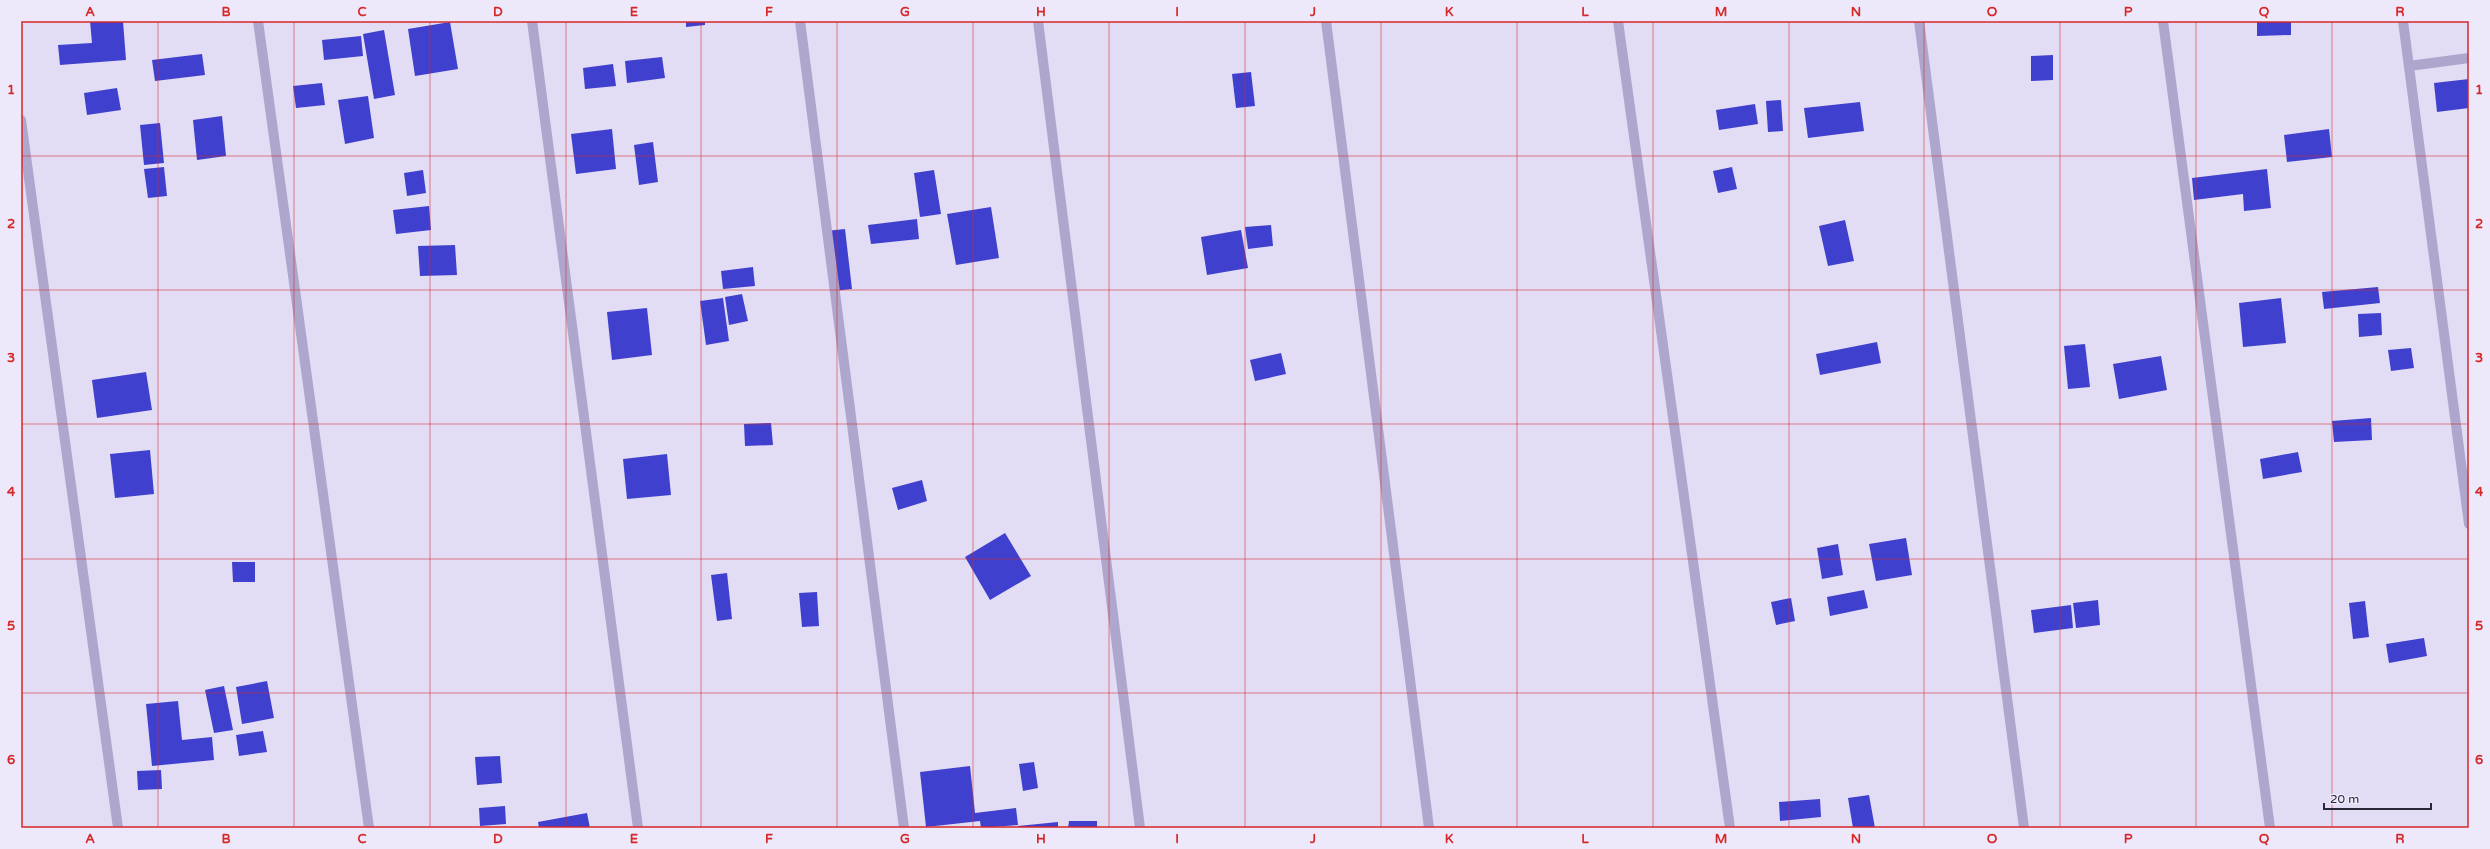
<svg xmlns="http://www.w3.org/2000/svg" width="2490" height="849" font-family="'Varela Round',sans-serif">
<rect width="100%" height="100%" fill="#e2dcf4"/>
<path fill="#4040ce" d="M90,21H123L126,60L60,65L58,45L92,43Z
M686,21H705V25L686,27Z
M450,22L458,69L415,76L408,29Z
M2257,22H2291V35L2257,36Z
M384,30L395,95L374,99L363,34Z
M361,36L363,56L324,60L322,40Z
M202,54L205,75L155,81L152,60Z
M2053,55V80L2031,81V56Z
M662,57L665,78L627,83L625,61Z
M613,64L616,86L585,89L583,68Z
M1251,72L1255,106L1236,108L1232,74Z
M2469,79V108L2437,112L2434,83Z
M322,83L325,105L296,108L293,86Z
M117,88L121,110L87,115L84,93Z
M368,96L374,138L345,144L338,100Z
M1781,100L1783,131L1768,132L1766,101Z
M1860,102L1864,131L1808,138L1804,108Z
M1755,104L1758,124L1719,130L1716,110Z
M222,116L226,156L197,160L193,120Z
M160,123L164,163L144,165L140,125Z
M612,129L616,169L576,174L571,134Z
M2329,129L2332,157L2287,162L2284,135Z
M653,142L658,182L639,185L634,145Z
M164,167L167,196L148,198L144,169Z
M1732,167L1737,189L1718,193L1713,171Z
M2267,169L2271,208L2244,211L2243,194L2194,200L2192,178Z
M423,170L426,193L407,196L404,173Z
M934,170L941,214L920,217L914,173Z
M429,206L431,230L396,234L393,210Z
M991,207L999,258L956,265L947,214Z
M917,219L919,239L871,244L868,225Z
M1845,220L1854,261L1828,266L1819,226Z
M1271,225L1273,246L1248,249L1245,227Z
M845,229L852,289L833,291L826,231Z
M1241,230L1248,268L1207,275L1201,237Z
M455,245L457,275L420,276L418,246Z
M753,267L755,286L723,289L721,271Z
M2378,287L2380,303L2324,309L2322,292Z
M742,294L748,321L729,325L725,297Z
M723,298L729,341L706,345L700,301Z
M2281,298L2286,343L2243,347L2239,303Z
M647,308L652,355L612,360L607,312Z
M2381,313L2382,335L2359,337L2358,314Z
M1877,342L1881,363L1820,375L1816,354Z
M2085,344L2090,387L2068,389L2064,346Z
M2411,348L2414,368L2391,371L2388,350Z
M1281,353L1286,374L1255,381L1250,360Z
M2161,356L2167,390L2119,399L2113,364Z
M146,372L152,410L97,418L92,380Z
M2371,418L2372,440L2334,442L2332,421Z
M771,423L773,445L745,446L744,424Z
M150,450L154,494L115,498L110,454Z
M2298,452L2302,472L2263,479L2260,459Z
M667,454L671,495L627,499L623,459Z
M922,480L927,501L898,510L892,488Z
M1005,533L1031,576L990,600L965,557Z
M1906,538L1912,575L1876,581L1869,544Z
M1838,544L1843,575L1822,579L1817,548Z
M232,562H255V582H233Z
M727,573L732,619L717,621L711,575Z
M1864,590L1868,608L1830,616L1827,597Z
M817,592L819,626L802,627L799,593Z
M1791,598L1795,621L1776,625L1771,602Z
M2098,600L2100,625L2076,628L2073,603Z
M2365,601L2369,637L2353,639L2349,603Z
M2071,605L2073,628L2034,633L2031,610Z
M2424,638L2427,656L2389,663L2386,644Z
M267,681L274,718L242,724L236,687Z
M224,686L233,730L214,733L205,690Z
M178,701L182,740L212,737L214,760L152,766L146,704Z
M263,731L267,752L239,756L236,735Z
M500,756L502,783L477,785L475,757Z
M1034,762L1038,788L1023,791L1019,764Z
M970,766L975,813L1016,808L1018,825L981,828L980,821L926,827L920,772Z
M161,770L162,789L138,790L137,771Z
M1869,795L1875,828H1853L1848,798Z
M1820,799L1821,817L1780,821L1779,802Z
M505,806L506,824L480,826L479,808Z
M587,813L590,828H539L538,822Z
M1069,821H1097V828H1068Z
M1058,822V828H1018V826Z"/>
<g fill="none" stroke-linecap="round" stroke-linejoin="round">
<path stroke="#afa6cd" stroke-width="10" d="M258,21L369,828
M532,21L638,828
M800,21L904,828
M1038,21L1140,828
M1326,21L1429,828
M1618,21L1730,828
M1919,21L2024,828
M2163,21L2270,828
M2403,21L2469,524
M2409,66L2469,58
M21,120L118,828"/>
</g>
<path fill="none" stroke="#d62828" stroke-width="1" stroke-opacity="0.55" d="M158,21V828M294,21V828M430,21V828M566,21V828M701,21V828M837,21V828M973,21V828M1109,21V828M1245,21V828M1381,21V828M1517,21V828M1653,21V828M1789,21V828M1924,21V828M2060,21V828M2196,21V828M2332,21V828M21,156H2469M21,290H2469M21,424H2469M21,559H2469M21,693H2469"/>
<rect width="2490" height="849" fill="none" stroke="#eee8fb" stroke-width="44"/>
<path d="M2324 803v6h107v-6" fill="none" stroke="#292838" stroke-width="2"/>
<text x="2330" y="803" font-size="12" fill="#292838" stroke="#eee8fb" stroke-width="3" paint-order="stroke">20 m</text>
<rect x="22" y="22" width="2446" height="805" fill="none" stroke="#d62828" stroke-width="1.5"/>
<g font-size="13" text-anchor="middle" font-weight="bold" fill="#d62828">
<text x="90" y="16">A</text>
<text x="226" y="16">B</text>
<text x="362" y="16">C</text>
<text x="498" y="16">D</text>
<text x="634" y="16">E</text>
<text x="769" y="16">F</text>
<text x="905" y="16">G</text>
<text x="1041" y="16">H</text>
<text x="1177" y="16">I</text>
<text x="1313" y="16">J</text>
<text x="1449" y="16">K</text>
<text x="1585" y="16">L</text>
<text x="1721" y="16">M</text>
<text x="1856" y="16">N</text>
<text x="1992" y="16">O</text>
<text x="2128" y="16">P</text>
<text x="2264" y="16">Q</text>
<text x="2400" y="16">R</text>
<text x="11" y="94">1</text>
<text x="2479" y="94">1</text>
<text x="11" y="228">2</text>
<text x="2479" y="228">2</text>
<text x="11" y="362">3</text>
<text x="2479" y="362">3</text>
<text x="11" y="496">4</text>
<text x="2479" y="496">4</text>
<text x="11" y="630">5</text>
<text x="2479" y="630">5</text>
<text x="11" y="764">6</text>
<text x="2479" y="764">6</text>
<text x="90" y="843">A</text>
<text x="226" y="843">B</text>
<text x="362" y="843">C</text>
<text x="498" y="843">D</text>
<text x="634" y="843">E</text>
<text x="769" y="843">F</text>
<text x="905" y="843">G</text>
<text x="1041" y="843">H</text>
<text x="1177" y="843">I</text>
<text x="1313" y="843">J</text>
<text x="1449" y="843">K</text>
<text x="1585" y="843">L</text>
<text x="1721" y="843">M</text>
<text x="1856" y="843">N</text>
<text x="1992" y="843">O</text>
<text x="2128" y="843">P</text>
<text x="2264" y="843">Q</text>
<text x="2400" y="843">R</text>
</g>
</svg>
